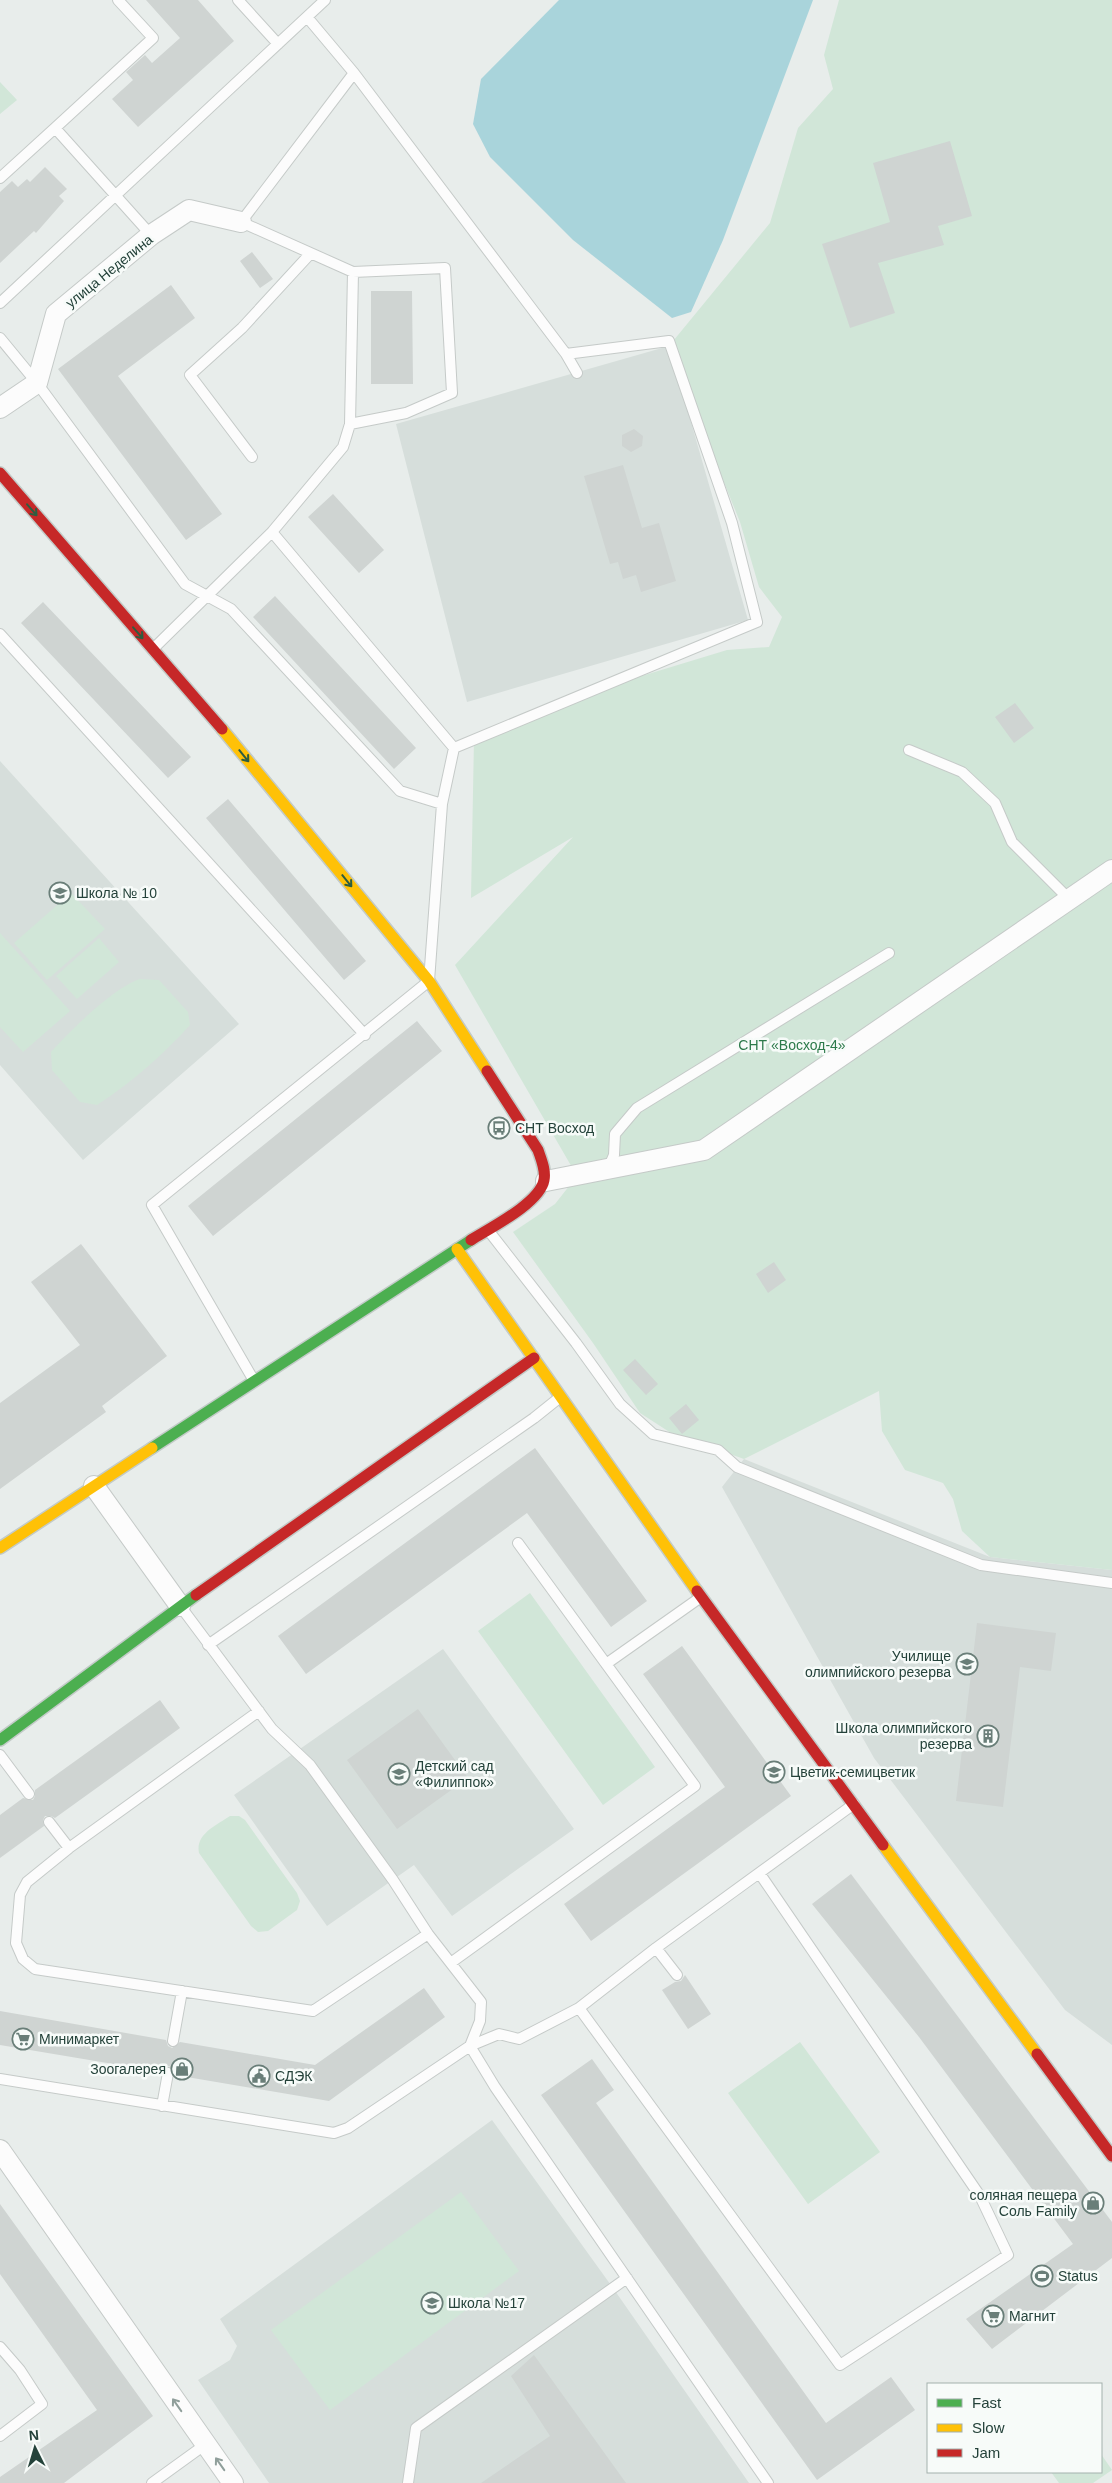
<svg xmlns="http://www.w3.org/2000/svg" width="1112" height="2483" font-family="Arial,sans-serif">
<rect width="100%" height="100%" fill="#e8edeb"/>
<path fill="#d6dedb" d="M669,346L748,620L467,702L396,424Z
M0,761L239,1024L83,1160L0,1065Z
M744,1459L990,1557L1112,1570V2045L1065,2010L874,1758L722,1487Z
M443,1649L574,1829L452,1916L414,1865L327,1926L234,1795Z
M492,2120L613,2288L749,2483H269L198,2380L230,2360L237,2346L220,2319Z"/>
<path fill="#d1e6d8" d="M839,0H1112V1570L990,1557L962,1531L953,1499L943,1483L905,1470L882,1431L879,1391L744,1459L671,1433L640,1413L593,1343L513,1232L555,1204L577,1176L455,965L573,837L471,898L474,739L612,685L727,650L769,647L782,617L759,587L740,522L669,346L770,223L798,128L833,89L824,55Z
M0,82L17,100L0,114Z
M71,893L105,929L47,980L14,943Z
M0,933L70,1011L23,1052L0,1027Z
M99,938L119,962L77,999L56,976Z
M140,979L159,980L188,1012L190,1025C163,1055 131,1083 97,1105L80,1102L52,1070L51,1052C71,1030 113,988 140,979Z
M530,1593L655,1767L603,1805L478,1631Z
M230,1816H239L245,1820L297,1893L300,1901L297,1910L268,1931L258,1932L251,1926L199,1853C195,1834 217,1825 230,1816Z
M800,2042L880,2152L808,2204L728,2093Z
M461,2192L519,2271L330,2410L271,2330Z
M1101,2454L1112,2470L1093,2483H1059L1051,2472H1101Z"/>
<path fill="#a9d4db" d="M559,0H813L723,240L691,312L672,318L573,240L490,157L473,124L481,79Z"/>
<path fill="#cfd4d2" d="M146,0H198L234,41L138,127L112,99L133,80L126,72L145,55L152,63L180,38Z
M950,141L972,216L938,226L944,245L878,263L895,313L850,328L822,244L890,222L873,163Z
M45,167L67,189L59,196L64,201L36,233L34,231L0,263V192L12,181L18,187L27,179L30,182Z
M252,252L273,279L260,288L240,261Z
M171,285L195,318L118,376L222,514L186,540L58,369Z
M371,291H412L413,384H371Z
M634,429L643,436L642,446L631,452L622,446V435Z
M623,465L642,528L659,523L676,581L641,592L636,575L623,579L618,562L610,564L584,476Z
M333,494L384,550L359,573L308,517Z
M275,596L416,748L394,769L253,617Z
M43,602L191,757L168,778L21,623Z
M1015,703L1034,728L1014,743L995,717Z
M228,799L366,961L344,980L206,818Z
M417,1021L442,1051L213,1236L188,1206Z
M81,1244L167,1356L102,1406L106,1412L0,1489V1403L80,1345L31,1282Z
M774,1262L786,1280L768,1293L756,1274Z
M635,1359L658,1384L646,1395L623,1370Z
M686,1404L699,1420L682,1434L669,1418Z
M535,1448L647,1601L611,1627L527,1513L306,1674L278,1636Z
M977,1623L1056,1633L1051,1671L1020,1667L1003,1807L956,1801Z
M682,1646L791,1796L591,1941L564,1904L725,1787L643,1674Z
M160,1700L180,1728L55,1818L51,1816H45L43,1820L44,1826L0,1858V1815L23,1798L33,1800L35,1796V1790Z
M418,1709L468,1778L397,1829L347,1760Z
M851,1874L1112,2222V2258L992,2349L966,2319L1073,2244L919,2037L812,1904Z
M685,1975L711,2014L688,2029L662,1990L675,1982L681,1981Z
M424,1988L445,2017L329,2101L175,2075L173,2068L169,2066L163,2068L161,2072L0,2045V2011L166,2040L168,2046L172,2048L180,2042L315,2065Z
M592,2059L614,2090L596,2103L826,2423L891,2377L915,2410L817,2480L541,2095Z
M0,2204L153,2416L64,2483H0V2477L97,2410L0,2274Z
M534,2355L626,2483H481L550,2436L511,2376Z"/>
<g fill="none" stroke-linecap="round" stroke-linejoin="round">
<g stroke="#c5cac8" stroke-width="12">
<path id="lane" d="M238,0L278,44
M307,17L354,73
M55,128L153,38L118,0
M0,178L55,128L151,235
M0,303L325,0
M0,338L37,383L185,584L231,609L400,791L442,804
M350,424L406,413L452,393L445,268L353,272L241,222L354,73L566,354L577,373
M252,457L190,375L242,328L310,254
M272,532L454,748
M0,634L365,1035
M154,648L272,532L343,447L350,424L353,272
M454,748L757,622L732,523L669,341L566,354
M909,750L962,772L995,803L1012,842L1068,898
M608,1169L614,1155L615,1134L637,1108L889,953
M488,1230L576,1343L620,1404L653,1434L718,1450L737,1467L981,1565L1112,1583
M253,1379L152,1205L429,981L442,804L454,748
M181,1607L272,1729L310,1765L393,1880L428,1934
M208,1645L534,1418L559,1398
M606,1664L701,1597
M0,1755L29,1794
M49,1822L69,1848
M656,1948L677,1975
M452,1962L695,1786L518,1543
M579,2008L840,2365L1008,2255L980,2196L760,1874
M173,2041L182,1991
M0,2079L334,2133L348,2128L470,2046L480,2021L481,2002L428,1934L313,2011L35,1969L23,1959L16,1943L20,1895L27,1882L69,1848L259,1711
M162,2106L168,2073
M0,2347L20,2370L42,2404L0,2436
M152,2483L206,2444
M408,2483L416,2428L627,2278
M768,2483L495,2087L470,2046L499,2034L519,2039L579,2008L656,1948L854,1804"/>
</g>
<g stroke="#c5cac8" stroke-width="22">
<path id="street" d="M0,408L37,383L56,314L151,235L189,210L241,222
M546,1181L704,1150L1112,870
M94,1486L180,1606
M0,2150L233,2483"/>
</g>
<g stroke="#c3cbc8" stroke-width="14">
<path id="fast" d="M152,1448L471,1240
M0,1740L196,1595"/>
</g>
<g stroke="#c3cbc8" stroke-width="14">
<path id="slow" d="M222,729L429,981L487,1071
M457,1249L697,1591
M0,1548L152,1448
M883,1845L1037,2054"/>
</g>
<g stroke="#c3cbc8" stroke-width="14">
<path id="jam" d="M0,473L222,729
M471,1240C490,1228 540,1203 544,1180C546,1170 541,1159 538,1150L487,1071
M697,1591L883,1845
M196,1595L534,1358
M1037,2054L1112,2156"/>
</g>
<use href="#lane" stroke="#fcfcfc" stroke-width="10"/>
<use href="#street" stroke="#fcfcfc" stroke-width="20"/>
<use href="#fast" stroke="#4caf50" stroke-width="11"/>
<use href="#slow" stroke="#ffc107" stroke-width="11"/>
<use href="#jam" stroke="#c62828" stroke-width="11"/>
</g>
<defs><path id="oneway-shaft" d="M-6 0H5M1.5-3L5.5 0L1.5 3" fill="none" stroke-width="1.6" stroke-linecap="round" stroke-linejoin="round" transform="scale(1.25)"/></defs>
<g stroke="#2e5d40">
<use href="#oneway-shaft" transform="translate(32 510) rotate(49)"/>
<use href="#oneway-shaft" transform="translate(138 633) rotate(49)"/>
<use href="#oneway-shaft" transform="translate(244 756) rotate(51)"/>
<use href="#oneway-shaft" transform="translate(347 881) rotate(51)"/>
</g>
<g stroke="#909f9b">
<use href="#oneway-shaft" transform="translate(177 2405) rotate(-125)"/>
<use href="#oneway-shaft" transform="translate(220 2464) rotate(-125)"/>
</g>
<defs>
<g id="school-ring" transform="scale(1.125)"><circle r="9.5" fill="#f7fbf9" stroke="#697e78" stroke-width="1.5"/><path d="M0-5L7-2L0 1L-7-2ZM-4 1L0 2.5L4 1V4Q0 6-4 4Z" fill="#697e78"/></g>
<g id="bus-ring" transform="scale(1.125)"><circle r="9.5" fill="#f7fbf9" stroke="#697e78" stroke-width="1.5"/><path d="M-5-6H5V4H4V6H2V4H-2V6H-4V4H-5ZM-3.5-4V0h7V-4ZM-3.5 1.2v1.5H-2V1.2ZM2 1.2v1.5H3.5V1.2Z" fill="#697e78"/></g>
<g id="university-ring" transform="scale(1.125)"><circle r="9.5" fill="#f7fbf9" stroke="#697e78" stroke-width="1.5"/><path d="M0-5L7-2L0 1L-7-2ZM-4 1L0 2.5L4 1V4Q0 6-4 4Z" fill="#697e78"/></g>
<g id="building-ring" transform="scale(1.125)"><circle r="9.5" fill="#f7fbf9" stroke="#697e78" stroke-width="1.5"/><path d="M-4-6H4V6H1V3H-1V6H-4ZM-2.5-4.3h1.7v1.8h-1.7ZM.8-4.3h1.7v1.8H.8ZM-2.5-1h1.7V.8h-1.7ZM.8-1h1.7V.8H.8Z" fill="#697e78"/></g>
<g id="supermarket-ring" transform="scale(1.125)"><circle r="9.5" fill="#f7fbf9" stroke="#697e78" stroke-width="1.5"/><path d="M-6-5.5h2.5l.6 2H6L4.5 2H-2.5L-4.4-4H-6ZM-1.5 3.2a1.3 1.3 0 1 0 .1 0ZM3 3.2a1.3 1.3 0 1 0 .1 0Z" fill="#697e78"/></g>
<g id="shop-ring" transform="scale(1.125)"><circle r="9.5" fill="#f7fbf9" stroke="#697e78" stroke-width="1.5"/><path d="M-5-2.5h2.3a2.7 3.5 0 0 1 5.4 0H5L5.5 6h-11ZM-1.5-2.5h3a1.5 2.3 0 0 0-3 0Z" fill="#697e78"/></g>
<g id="civic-ring" transform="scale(1.125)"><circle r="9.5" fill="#f7fbf9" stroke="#697e78" stroke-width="1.5"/><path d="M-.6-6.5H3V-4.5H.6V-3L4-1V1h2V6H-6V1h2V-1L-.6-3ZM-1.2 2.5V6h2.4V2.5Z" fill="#697e78"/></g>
<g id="stadium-ring" transform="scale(1.125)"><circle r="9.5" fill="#f7fbf9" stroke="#697e78" stroke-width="1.5"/><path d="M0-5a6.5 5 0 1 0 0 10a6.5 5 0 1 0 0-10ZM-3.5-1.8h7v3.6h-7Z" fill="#697e78"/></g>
</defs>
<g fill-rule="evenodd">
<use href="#school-ring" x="60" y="893"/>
<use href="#bus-ring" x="499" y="1128"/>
<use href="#university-ring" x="967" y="1664"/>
<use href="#building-ring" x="988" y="1736"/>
<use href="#school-ring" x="774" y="1772"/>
<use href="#school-ring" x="399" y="1774"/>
<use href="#supermarket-ring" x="23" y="2039"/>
<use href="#shop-ring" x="182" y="2069"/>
<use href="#civic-ring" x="259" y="2076"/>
<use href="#shop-ring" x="1093" y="2203"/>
<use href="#stadium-ring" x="1042" y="2276"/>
<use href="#school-ring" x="432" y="2303"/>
<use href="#supermarket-ring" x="993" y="2316"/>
</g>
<g text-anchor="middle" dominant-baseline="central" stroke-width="5" stroke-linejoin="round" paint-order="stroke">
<g font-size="14" fill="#24423a" stroke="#f7fbf9">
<text transform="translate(109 271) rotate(-39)">улица Неделина</text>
</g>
<g font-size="14" fill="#24423a" stroke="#f7fbf9" text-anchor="start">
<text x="76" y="893">Школа № 10</text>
<text x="515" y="1128">СНТ Восход</text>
<text x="951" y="1656" text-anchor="end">Училище<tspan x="951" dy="16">олимпийского резерва</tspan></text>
<text x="972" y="1728" text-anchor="end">Школа олимпийского<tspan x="972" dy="16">резерва</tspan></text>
<text x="415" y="1766">Детский сад<tspan x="415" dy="16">«Филиппок»</tspan></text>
<text x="790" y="1772">Цветик-семицветик</text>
<text x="39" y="2039">Минимаркет</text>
<text x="166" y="2069" text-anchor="end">Зоогалерея</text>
<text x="275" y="2076">СДЭК</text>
<text x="1077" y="2195" text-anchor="end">соляная пещера<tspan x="1077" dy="16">Соль Family</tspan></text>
<text x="1058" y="2276">Status</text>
<text x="448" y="2303">Школа №17</text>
<text x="1009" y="2316">Магнит</text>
</g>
<g font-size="14" fill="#2d7a4b" stroke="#f7fbf9">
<text x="792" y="1045">СНТ «Восход-4»</text>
</g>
</g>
<rect x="927" y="2383" width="175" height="90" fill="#f7fbf9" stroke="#a3b1ad"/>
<rect x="937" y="2399" width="25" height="8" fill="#4caf50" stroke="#a3b1ad"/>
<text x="972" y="2408" font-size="15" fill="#24423a">Fast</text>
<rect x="937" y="2424" width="25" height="8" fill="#ffc107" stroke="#a3b1ad"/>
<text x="972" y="2433" font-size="15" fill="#24423a">Slow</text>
<rect x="937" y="2449" width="25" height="8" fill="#c62828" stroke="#a3b1ad"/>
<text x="972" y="2458" font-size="15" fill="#24423a">Jam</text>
<g transform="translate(35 2448) rotate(355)" stroke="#f7fbf9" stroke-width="4" paint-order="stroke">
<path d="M0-4L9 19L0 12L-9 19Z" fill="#24423a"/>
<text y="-8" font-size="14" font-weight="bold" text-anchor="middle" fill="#24423a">N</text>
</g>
</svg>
